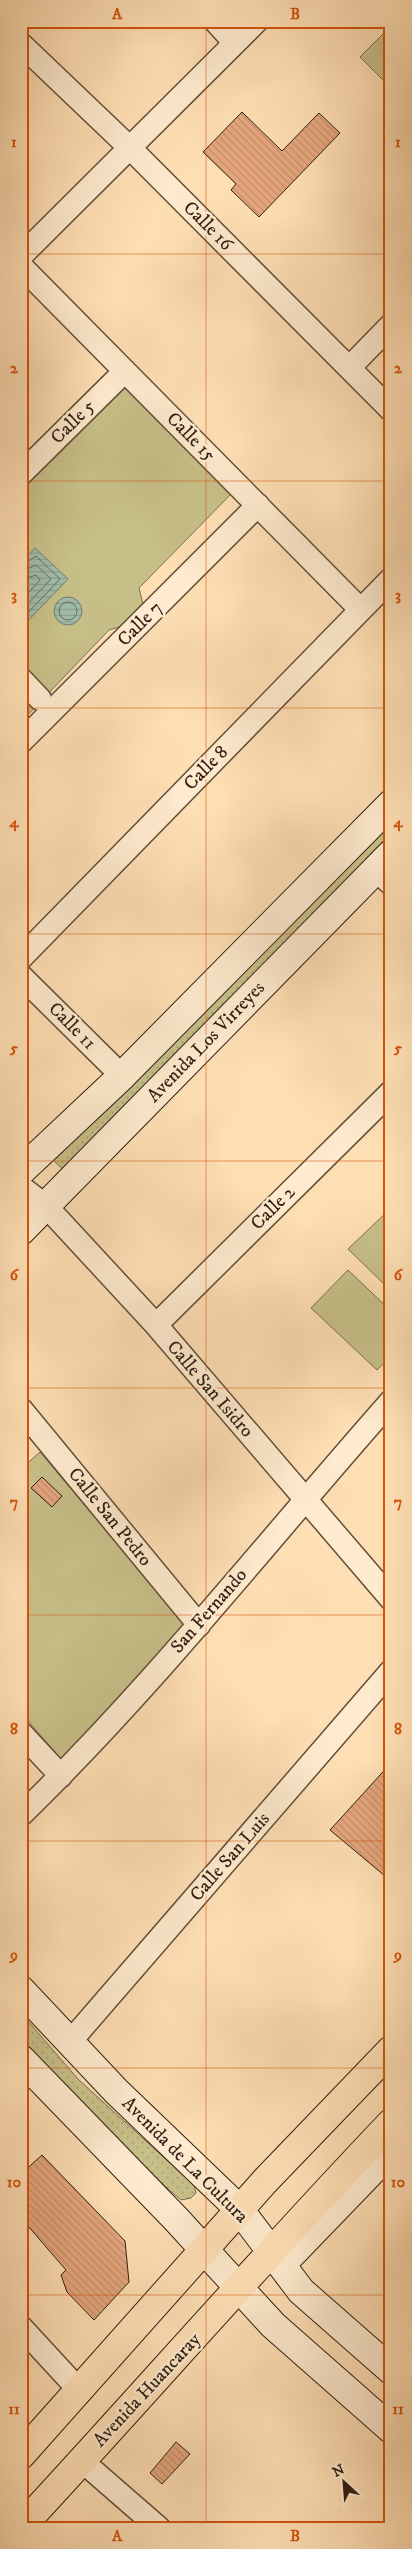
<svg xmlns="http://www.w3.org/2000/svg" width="412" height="2549" font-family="'IM FELL DW Pica',serif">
<defs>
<pattern id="grass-dots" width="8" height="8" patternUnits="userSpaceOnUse" patternTransform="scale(1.25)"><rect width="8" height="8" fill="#c7bf88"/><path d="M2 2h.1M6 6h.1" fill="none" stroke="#aba474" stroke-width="1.8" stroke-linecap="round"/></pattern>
<pattern id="water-rules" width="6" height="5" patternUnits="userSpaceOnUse" patternTransform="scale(1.25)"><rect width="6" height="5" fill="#a0bcaa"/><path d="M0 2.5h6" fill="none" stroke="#8aa191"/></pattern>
<pattern id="building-back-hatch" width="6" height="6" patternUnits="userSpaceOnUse" patternTransform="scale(1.25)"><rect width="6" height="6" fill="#e5a67d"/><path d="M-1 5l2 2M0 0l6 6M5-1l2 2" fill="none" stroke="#c58e6b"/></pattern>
</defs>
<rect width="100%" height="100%" fill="#fedeb3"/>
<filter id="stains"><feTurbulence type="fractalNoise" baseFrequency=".004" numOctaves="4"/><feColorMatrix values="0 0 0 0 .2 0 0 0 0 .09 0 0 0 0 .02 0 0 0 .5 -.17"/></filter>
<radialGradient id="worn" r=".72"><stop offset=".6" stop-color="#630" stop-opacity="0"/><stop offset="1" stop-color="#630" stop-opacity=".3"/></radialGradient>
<path fill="url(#grass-dots)" stroke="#7a6f4d" d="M391,824V850L68,1174L53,1160Z
M21,2013L78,2079L194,2185L196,2193L191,2198L181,2200L72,2106L21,2047Z"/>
<path fill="#c7bf88" stroke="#7a6f4d" d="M391,26V88L360,57Z
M122,383L234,491L139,588L144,608L129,624L109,630L21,722V484Z
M391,1208V1291L348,1249Z
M348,1270L391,1311V1356L377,1370L311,1308Z
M40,1452L186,1626L62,1760L21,1713V1469Z"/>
<path fill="url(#water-rules)" stroke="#727d6d" d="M35,548L68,579L21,628V563Z
M54 611a14 14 0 1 1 28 0a14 14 0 1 1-28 0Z"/>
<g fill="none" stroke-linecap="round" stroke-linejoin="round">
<path stroke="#676e5e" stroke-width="1" d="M21,566L36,556L60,579L21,620
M21,572L36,565L51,579L21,611
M21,580L36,575L40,580L21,601
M59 611a9 9 0 1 1 18 0a9 9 0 1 1-18 0Z"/>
</g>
<path fill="url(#building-back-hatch)" stroke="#2e1f12" d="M242,112L282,151L319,113L340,133L259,217L231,190L236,184L203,152Z
M42,1477L62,1496L52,1507L31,1488Z
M391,1763V1881L330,1830Z
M42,2155L125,2241L129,2282L94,2320L67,2292L61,2275L66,2270L21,2218V2174Z
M176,2442L190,2454L162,2484L150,2473Z"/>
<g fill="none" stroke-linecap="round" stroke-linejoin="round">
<g stroke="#624f3a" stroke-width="25">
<path id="street" d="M215,21L235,43
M21,44L130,148L391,410
M21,256L257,21
M21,266L360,609
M350,367L391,325
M21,474L125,371
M21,679L40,699
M21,742L258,505
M375,869L391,884
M21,958L391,579
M21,976L122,1076
M21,1187L46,1206L156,1325L391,1599
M156,1325L391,1092
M21,1409L199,1625
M21,1733L61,1776
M21,1815C154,1686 268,1540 391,1401
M69,2043L391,1671
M21,2327L79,2390
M82,2461L159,2528"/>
</g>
<g stroke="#2e1f12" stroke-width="30">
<path id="secondary" d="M21,1171L122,1076L391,804
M21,1231L391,854
M21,1990L116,2091L239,2209L301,2291L391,2370
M21,2059L176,2219L273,2325L391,2429
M281,2265L391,2151"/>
</g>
<g stroke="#2e1f12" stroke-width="30">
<path id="primary" d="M21,2455L265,2181L391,2050
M21,2527C145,2393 265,2255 391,2123"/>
</g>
<use href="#street" stroke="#feeace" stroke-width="22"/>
<use href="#secondary" stroke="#feeace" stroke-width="28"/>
<use href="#primary" stroke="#fedeb3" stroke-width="28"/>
</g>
<path fill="none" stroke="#d5530d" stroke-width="1" stroke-opacity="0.55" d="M206,21V2528M21,254H391M21,481H391M21,708H391M21,934H391M21,1161H391M21,1388H391M21,1615H391M21,1841H391M21,2068H391M21,2295H391"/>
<g text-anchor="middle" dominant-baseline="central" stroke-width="5" stroke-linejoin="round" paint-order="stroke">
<g font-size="19" fill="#2e1f12" stroke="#feeace">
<text transform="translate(208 226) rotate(45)">Calle 16</text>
<text transform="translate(73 422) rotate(-45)">Calle 5</text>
<text transform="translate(191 437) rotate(45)">Calle 15</text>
<text transform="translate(140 624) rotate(-45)">Calle 7</text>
<text transform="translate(206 768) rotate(-46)">Calle 8</text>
<text transform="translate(72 1026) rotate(45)">Calle 11</text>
<text transform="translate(206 1042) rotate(-46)">Avenida Los Virreyes</text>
<text transform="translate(273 1208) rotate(-45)">Calle 2</text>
<text transform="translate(210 1389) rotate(49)">Calle San Isidro</text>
<text transform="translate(110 1517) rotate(51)">Calle San Pedro</text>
<text transform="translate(209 1611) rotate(-49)">San Fernando</text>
<text transform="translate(230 1857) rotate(-49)">Calle San Luis</text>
<text transform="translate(185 2160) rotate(45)">Avenida de La Cultura</text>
<text transform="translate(147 2390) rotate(-47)">Avenida Huancaray</text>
</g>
</g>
<rect width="412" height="2549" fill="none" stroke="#fedeb3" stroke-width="55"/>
<g transform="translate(344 2482) rotate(334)" stroke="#feeace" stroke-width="4" paint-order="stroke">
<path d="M0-4L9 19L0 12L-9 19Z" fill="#2e1f12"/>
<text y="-8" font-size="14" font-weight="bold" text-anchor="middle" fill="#2e1f12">N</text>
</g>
<rect x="28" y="28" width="356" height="2494" fill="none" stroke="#d5530d" stroke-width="2"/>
<g font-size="16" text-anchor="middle" font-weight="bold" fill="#d5530d">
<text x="117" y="19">A</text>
<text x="295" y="19">B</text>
<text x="14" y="147">1</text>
<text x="398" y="147">1</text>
<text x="14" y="373">2</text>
<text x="398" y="373">2</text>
<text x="14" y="600">3</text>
<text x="398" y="600">3</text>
<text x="14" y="827">4</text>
<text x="398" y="827">4</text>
<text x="14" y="1053">5</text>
<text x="398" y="1053">5</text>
<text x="14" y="1280">6</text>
<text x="398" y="1280">6</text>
<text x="14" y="1507">7</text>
<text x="398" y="1507">7</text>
<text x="14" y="1734">8</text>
<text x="398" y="1734">8</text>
<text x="14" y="1960">9</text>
<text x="398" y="1960">9</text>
<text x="14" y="2187">10</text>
<text x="398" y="2187">10</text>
<text x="14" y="2414">11</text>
<text x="398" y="2414">11</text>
<text x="117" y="2541">A</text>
<text x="295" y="2541">B</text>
</g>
<rect width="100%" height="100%" filter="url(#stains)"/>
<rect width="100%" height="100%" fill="url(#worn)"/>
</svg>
